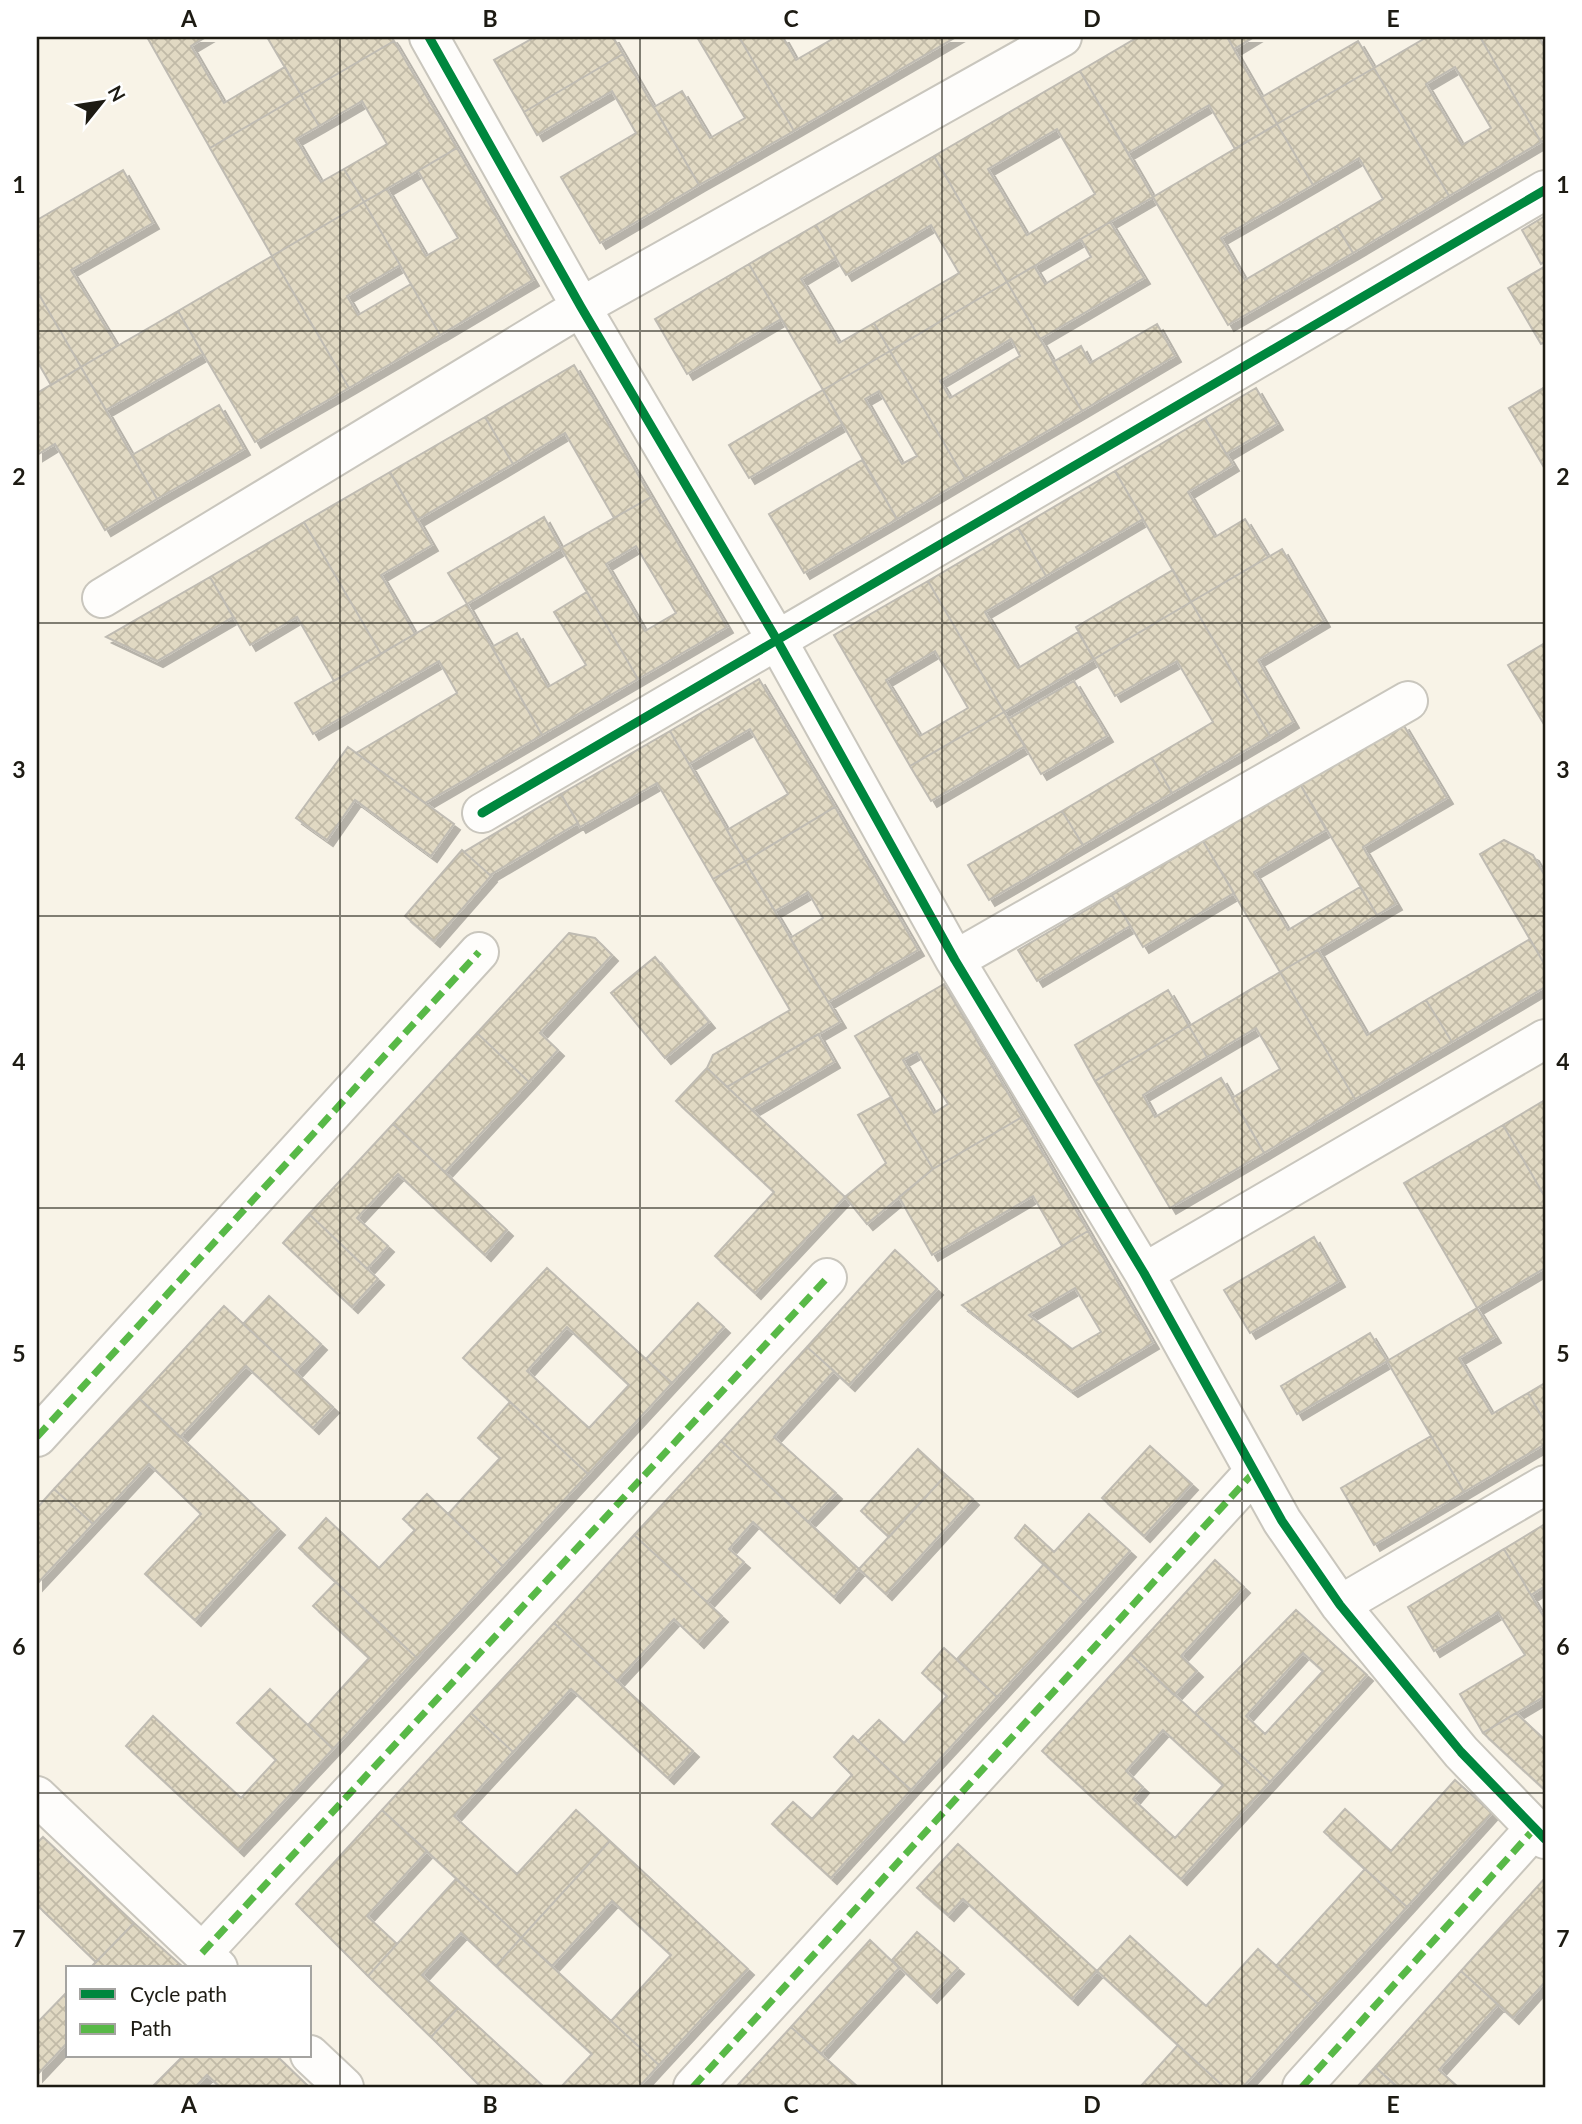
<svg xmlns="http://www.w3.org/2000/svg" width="1582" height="2124" font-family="Lato,sans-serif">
<defs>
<pattern id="building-cross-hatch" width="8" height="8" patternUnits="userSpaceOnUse" patternTransform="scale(1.75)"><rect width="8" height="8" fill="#e1d9c3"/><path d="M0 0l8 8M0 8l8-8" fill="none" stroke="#c1baa7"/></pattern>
<filter id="shadow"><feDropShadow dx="6" dy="6" stdDeviation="0" flood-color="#0004"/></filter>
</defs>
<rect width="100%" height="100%" fill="#f8f3e7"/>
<path fill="url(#building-cross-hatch)" stroke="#bfbbb2" stroke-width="2" fill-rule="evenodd" filter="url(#shadow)" d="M147,37H206L191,46L224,103L285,67L301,95L210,148Z
M267,37H391L394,41L301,95Z
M535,37H613L623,54L524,112L494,60Z
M697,37H739L794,131L699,185L654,107L682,91L710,138L745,118Z
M739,37H783L796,60L836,37H956L794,131Z
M1138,37H1227L1277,124L1235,149L1209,105L1128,153L1080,71Z
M1227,37H1254L1234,49Z
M1427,37H1480L1541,142L1449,196L1374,68ZM1455,67L1491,128L1462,145L1426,84Z
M1480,37H1539L1543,44L1545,43V140L1541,142Z
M394,41L457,148L364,202L344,169L387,144L362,101L319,126L301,95Z
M1358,41L1374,68L1277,124L1262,97Z
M623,54L699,185L600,243L561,177L636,133L612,91L537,135L524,112Z
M1374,68L1449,196L1353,253L1337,226L1383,199L1359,158L1313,185L1277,124Z
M1080,71L1153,197L1007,282L934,156ZM1057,129L1095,194L1027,235L988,169Z
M301,95L319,126L296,139L321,182L344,169L364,202L272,256L210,148Z
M1277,124L1313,185L1221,238L1245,280L1337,226L1353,253L1228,325L1153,197Z
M457,148L533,280L440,335L364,202L387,189L426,256L458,238L418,171Z
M934,156L1007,282L890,351L874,323L959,273L931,225L846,275L816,225Z
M123,170L153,223L71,270L117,346L81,367L37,291V220Z
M364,202L400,265L347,296L358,315L411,284L440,335L349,388L272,256Z
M1545,216V261L1541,264L1522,230Z
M1110,222L1144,278L1040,339L1007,282L1034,266L1045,284L1091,257L1081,239Z
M816,225L836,258L801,279L839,343L874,323L890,351L823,390L749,264Z
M272,256L349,388L255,442L178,311Z
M749,264L781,319L687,374L655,319Z
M1544,267L1545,342L1541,344L1508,288Z
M1007,282L1082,411L965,479L890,351ZM1011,339L1020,356L950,398L940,381Z
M37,291L81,367L51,385L37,361Z
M178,311L203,354L106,410L81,367Z
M1157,324L1175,356L1082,411L1053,362L1081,346L1090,363Z
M890,351L965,479L897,519L823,390ZM879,391L917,456L902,464L865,399Z
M574,365L651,497L614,518L565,433L513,464L485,417Z
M81,367L157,499L105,530L55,444L37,455V393Z
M1545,387V469L1509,408Z
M1256,388L1277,424L1226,454L1205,418Z
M823,390L842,424L749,478L729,445Z
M219,405L244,449L157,499L132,455Z
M485,417L513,464L417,520L390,472Z
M1205,418L1233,465L1188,492L1215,537L1245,519L1268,557L1191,602L1115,471Z
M862,460L897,519L804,573L769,514Z
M1115,471L1143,519L1046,576L1018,528Z
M390,472L432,545L381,575L415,634L381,654L304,522Z
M651,497L727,627L638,679L561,548ZM636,546L676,613L645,631L606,564Z
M544,517L561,548L467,604L448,573Z
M304,522L381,654L334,681L297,617L250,645L210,577Z
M1018,528L1046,576L985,612L1018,668L1078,632L1094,659L1004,712L928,581Z
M1282,549L1324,621L1258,660L1293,722L1270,736L1191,602Z
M1173,570L1191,602L1094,659L1076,627Z
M210,577L233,617L157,661L106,637Z
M928,581L1004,712L910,766L834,635ZM935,651L968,708L920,736L886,680Z
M587,592L638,679L542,735L492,647L517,633L548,687L586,665L554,612Z
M1191,602L1270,736L1172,793L1152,758L1213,722L1177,661L1115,696L1094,659Z
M467,604L542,735L425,803L356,753L457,693L439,661L313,734L295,703Z
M1545,643V726L1508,665Z
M759,679L835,807L745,861L727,830L788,794L750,729L689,764L670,731Z
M1074,681L1107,736L1041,774L1008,719Z
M1004,712L1025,746L931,801L910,766Z
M1403,724L1447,798L1363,847L1396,904L1377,915L1300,784Z
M670,731L745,861L713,879L657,783L580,827L561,794Z
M348,747L454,824L431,856L355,800L327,840L296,818Z
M1152,758L1172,793L1083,845L1062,811Z
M1300,784L1326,830L1254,872L1288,930L1360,887L1377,915L1280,972L1203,841Z
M561,794L578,823L490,875L464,852Z
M835,807L918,950L828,1002L790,938L823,918L808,892L775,911L745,861Z
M1062,811L1083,845L989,900L968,865Z
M1504,840L1533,855L1545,876V965L1480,854Z
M1203,841L1234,893L1143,947L1112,895Z
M462,850L491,876L434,941L405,916Z
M745,861L840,1022L727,1087L707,1068L713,1055L790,1010L713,879Z
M1112,895L1130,926L1037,981L1018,950Z
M569,933L595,938L612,955L540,1033L558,1050L529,1082L477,1033Z
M1530,939L1545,965V987L1452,1042L1426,1000Z
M1318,950L1367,1035L1426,1000L1452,1042L1355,1099L1280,972Z
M655,957L709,1022L665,1058L611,993Z
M1280,972L1355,1099L1264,1153L1232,1098L1280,1069L1256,1028L1207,1057L1189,1026Z
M944,984L1022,1117L933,1169L855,1036ZM917,1052L948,1104L934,1113L903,1060Z
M1168,990L1189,1026L1095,1081L1075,1045Z
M1189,1026L1207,1057L1143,1095L1155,1117L1221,1078L1264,1153L1170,1208L1095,1081Z
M477,1033L529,1082L445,1172L393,1124Z
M818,1034L834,1062L752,1110L727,1087Z
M707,1068L845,1197L755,1293L715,1256L774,1192L676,1101Z
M891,1097L933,1169L867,1224L845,1197L886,1163L858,1115Z
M1545,1100V1197L1503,1125Z
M1022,1117L1088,1231L1062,1246L1033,1196L932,1255L899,1197L933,1169Z
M393,1124L507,1230L485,1255L398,1174L357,1218L388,1246L367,1269L309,1214Z
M1503,1125L1545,1197V1268L1477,1308L1404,1183Z
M309,1214L378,1279L352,1307L283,1243Z
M1088,1231L1153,1343L1072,1391L962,1305ZM1075,1288L1101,1332L1072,1349L1029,1315Z
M1314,1237L1339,1281L1250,1333L1224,1290Z
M895,1250L937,1289L849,1385L807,1347Z
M547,1268L672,1383L588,1474L463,1358ZM567,1327L629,1385L589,1428L527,1371Z
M269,1296L321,1344L295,1372L243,1324Z
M698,1303L724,1327L672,1383L646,1359Z
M224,1306L333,1407L313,1428L246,1366L180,1437L139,1398Z
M1477,1308L1495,1337L1459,1358L1492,1414L1528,1393L1545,1422V1444L1464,1492L1387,1361Z
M1370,1333L1387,1361L1297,1414L1281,1386Z
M807,1347L834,1371L774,1437L836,1493L808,1522L721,1441Z
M1545,1383V1422L1528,1393Z
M139,1398L279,1529L195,1620L145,1574L201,1514L149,1464L93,1524L54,1489Z
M510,1402L588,1474L503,1566L448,1514L500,1458L478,1438Z
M1431,1436L1464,1492L1374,1545L1341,1488Z
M721,1441L859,1569L834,1597L753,1522L729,1549L744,1562L707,1602L634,1535Z
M1150,1446L1192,1484L1144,1536L1102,1498Z
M918,1449L946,1475L889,1537L861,1511Z
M946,1475L973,1499L886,1594L859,1569Z
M54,1489L93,1524L37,1584V1508Z
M427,1494L503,1566L417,1658L299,1548L326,1518L379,1568L415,1530L403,1519Z
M1089,1514L1130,1551L1084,1602L1015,1538L1025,1525L1054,1552Z
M1545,1524V1586L1531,1595L1504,1549Z
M634,1535L722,1616L698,1642L674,1619L617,1681L554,1623Z
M1504,1549L1545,1619V1696L1483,1733L1460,1694L1525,1655L1498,1612L1434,1651L1408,1607Z
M1215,1560L1244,1587L1181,1656L1197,1671L1174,1695L1130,1654Z
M1044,1564L1084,1602L997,1697L957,1659Z
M336,1582L417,1658L333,1749L308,1725L369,1658L313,1606Z
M1296,1610L1367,1675L1270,1782L1195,1713ZM1303,1653L1323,1671L1265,1734L1246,1716Z
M554,1623L693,1751L668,1778L571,1689L513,1752L471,1713Z
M944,1648L997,1697L911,1790L858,1741L879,1720L904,1743L947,1696L922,1673Z
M1130,1654L1270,1782L1181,1879L1042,1751ZM1163,1730L1223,1785L1175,1838L1133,1799L1143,1787L1126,1771Z
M270,1689L333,1749L238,1850L126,1746L153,1716L241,1798L276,1760L237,1723Z
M471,1713L513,1752L454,1816L517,1874L576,1810L610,1841L521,1938L382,1810Z
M1516,1713L1545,1740V1790L1483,1733Z
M853,1736L911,1790L831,1878L772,1824L793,1802L812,1819L852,1775L834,1757Z
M1455,1780L1492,1813L1407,1907L1324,1832L1345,1809L1391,1851Z
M382,1810L427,1851L367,1916L397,1944L368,1976L296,1904Z
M43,1837L134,1923L96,1962L37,1905V1843Z
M610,1841L748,1969L659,2065L611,2021L671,1955L612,1901L552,1966L521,1938Z
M958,1844L1097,1971L1072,1999L963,1899L948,1915L917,1888Z
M1365,1869L1407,1907L1318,2004L1276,1966Z
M1545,1878V1982L1513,2018L1461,1971Z
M456,1879L521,1938L496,1966L461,1933L422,1975L458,2008L431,2037L368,1976Z
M134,1923L184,1968H90Z
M917,1932L958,1968L931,1997L892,1960Z
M1130,1936L1206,2006L1258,1949L1318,2004L1243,2087H1224L1097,1971Z
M521,1938L659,2065L639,2087H561L592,2054L496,1966Z
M870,1940L899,1968L821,2054L791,2027Z
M1461,1971L1498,2005L1439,2070L1458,2087H1398L1375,2067Z
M68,1991V2042L37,2075V2023Z
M458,2008L544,2087H481L431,2037Z
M791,2027L821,2054L858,2087H736Z
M1178,2045L1224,2087H1140Z
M183,2056H277L309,2087H220L207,2075L195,2087H152Z
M1375,2067L1397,2087H1357Z"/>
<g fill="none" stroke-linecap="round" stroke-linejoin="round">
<g stroke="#c9c6bd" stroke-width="42">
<path id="street" d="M429,37L581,307L777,640L955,960L1144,1273L1282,1521L1340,1605L1461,1752L1545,1839
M102,598L581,307L1062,37
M482,813L1545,190
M955,960L1408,701
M1144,1273L1545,1039
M37,1437L479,952
M1340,1605L1545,1485
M37,1796L218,1968
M202,1953L827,1278
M310,2055L344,2087
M693,2087L1254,1472
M1302,2087L1535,1828"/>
</g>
<use href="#street" stroke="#fefdfb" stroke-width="38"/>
<path stroke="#58b947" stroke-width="7" stroke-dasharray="14 7" stroke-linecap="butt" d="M37,1437L479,952
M202,1953L827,1278
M693,2087L1254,1472
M1302,2087L1535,1828"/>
<g stroke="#fff" stroke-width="13">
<path id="cycleway" d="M429,37L581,307L777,640L955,960L1144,1273L1282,1521L1340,1605L1461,1752L1545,1839
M482,813L1545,190"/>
</g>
<use href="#cycleway" stroke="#00873e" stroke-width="9"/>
</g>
<path fill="none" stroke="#1d1b13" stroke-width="2" stroke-opacity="0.55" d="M340,37V2087M640,37V2087M942,37V2087M1242,37V2087M37,331H1545M37,623H1545M37,916H1545M37,1208H1545M37,1501H1545M37,1793H1545"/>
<rect width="1582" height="2124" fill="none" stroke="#ffffff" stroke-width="77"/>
<rect x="66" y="1966" width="245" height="91" fill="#ffffff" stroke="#a5a4a1" stroke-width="2"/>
<rect x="80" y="1989" width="35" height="10" fill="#00873e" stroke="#a5a4a1" stroke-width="2"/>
<text x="130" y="2002" font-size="21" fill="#1d1b13">Cycle path</text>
<rect x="80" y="2024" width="35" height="10" fill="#58b947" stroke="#a5a4a1" stroke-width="2"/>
<text x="130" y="2036" font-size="21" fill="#1d1b13">Path</text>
<g transform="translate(102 102) rotate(60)" stroke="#ffffff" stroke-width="5" paint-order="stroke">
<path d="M0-5L12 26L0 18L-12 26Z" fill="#1d1b13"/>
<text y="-10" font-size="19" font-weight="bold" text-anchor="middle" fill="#1d1b13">N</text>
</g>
<rect x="38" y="38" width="1506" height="2048" fill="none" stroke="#1d1b13" stroke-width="2.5"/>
<g font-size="23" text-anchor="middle" font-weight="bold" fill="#1d1b13">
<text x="189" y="27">A</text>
<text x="490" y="27">B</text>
<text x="791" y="27">C</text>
<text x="1092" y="27">D</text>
<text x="1393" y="27">E</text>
<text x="19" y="193">1</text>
<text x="1563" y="193">1</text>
<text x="19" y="485">2</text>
<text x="1563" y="485">2</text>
<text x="19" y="778">3</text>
<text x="1563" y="778">3</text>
<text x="19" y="1070">4</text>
<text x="1563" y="1070">4</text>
<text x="19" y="1362">5</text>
<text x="1563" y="1362">5</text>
<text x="19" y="1655">6</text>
<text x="1563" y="1655">6</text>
<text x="19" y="1947">7</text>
<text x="1563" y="1947">7</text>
<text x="189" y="2113">A</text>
<text x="490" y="2113">B</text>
<text x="791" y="2113">C</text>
<text x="1092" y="2113">D</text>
<text x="1393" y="2113">E</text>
</g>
</svg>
